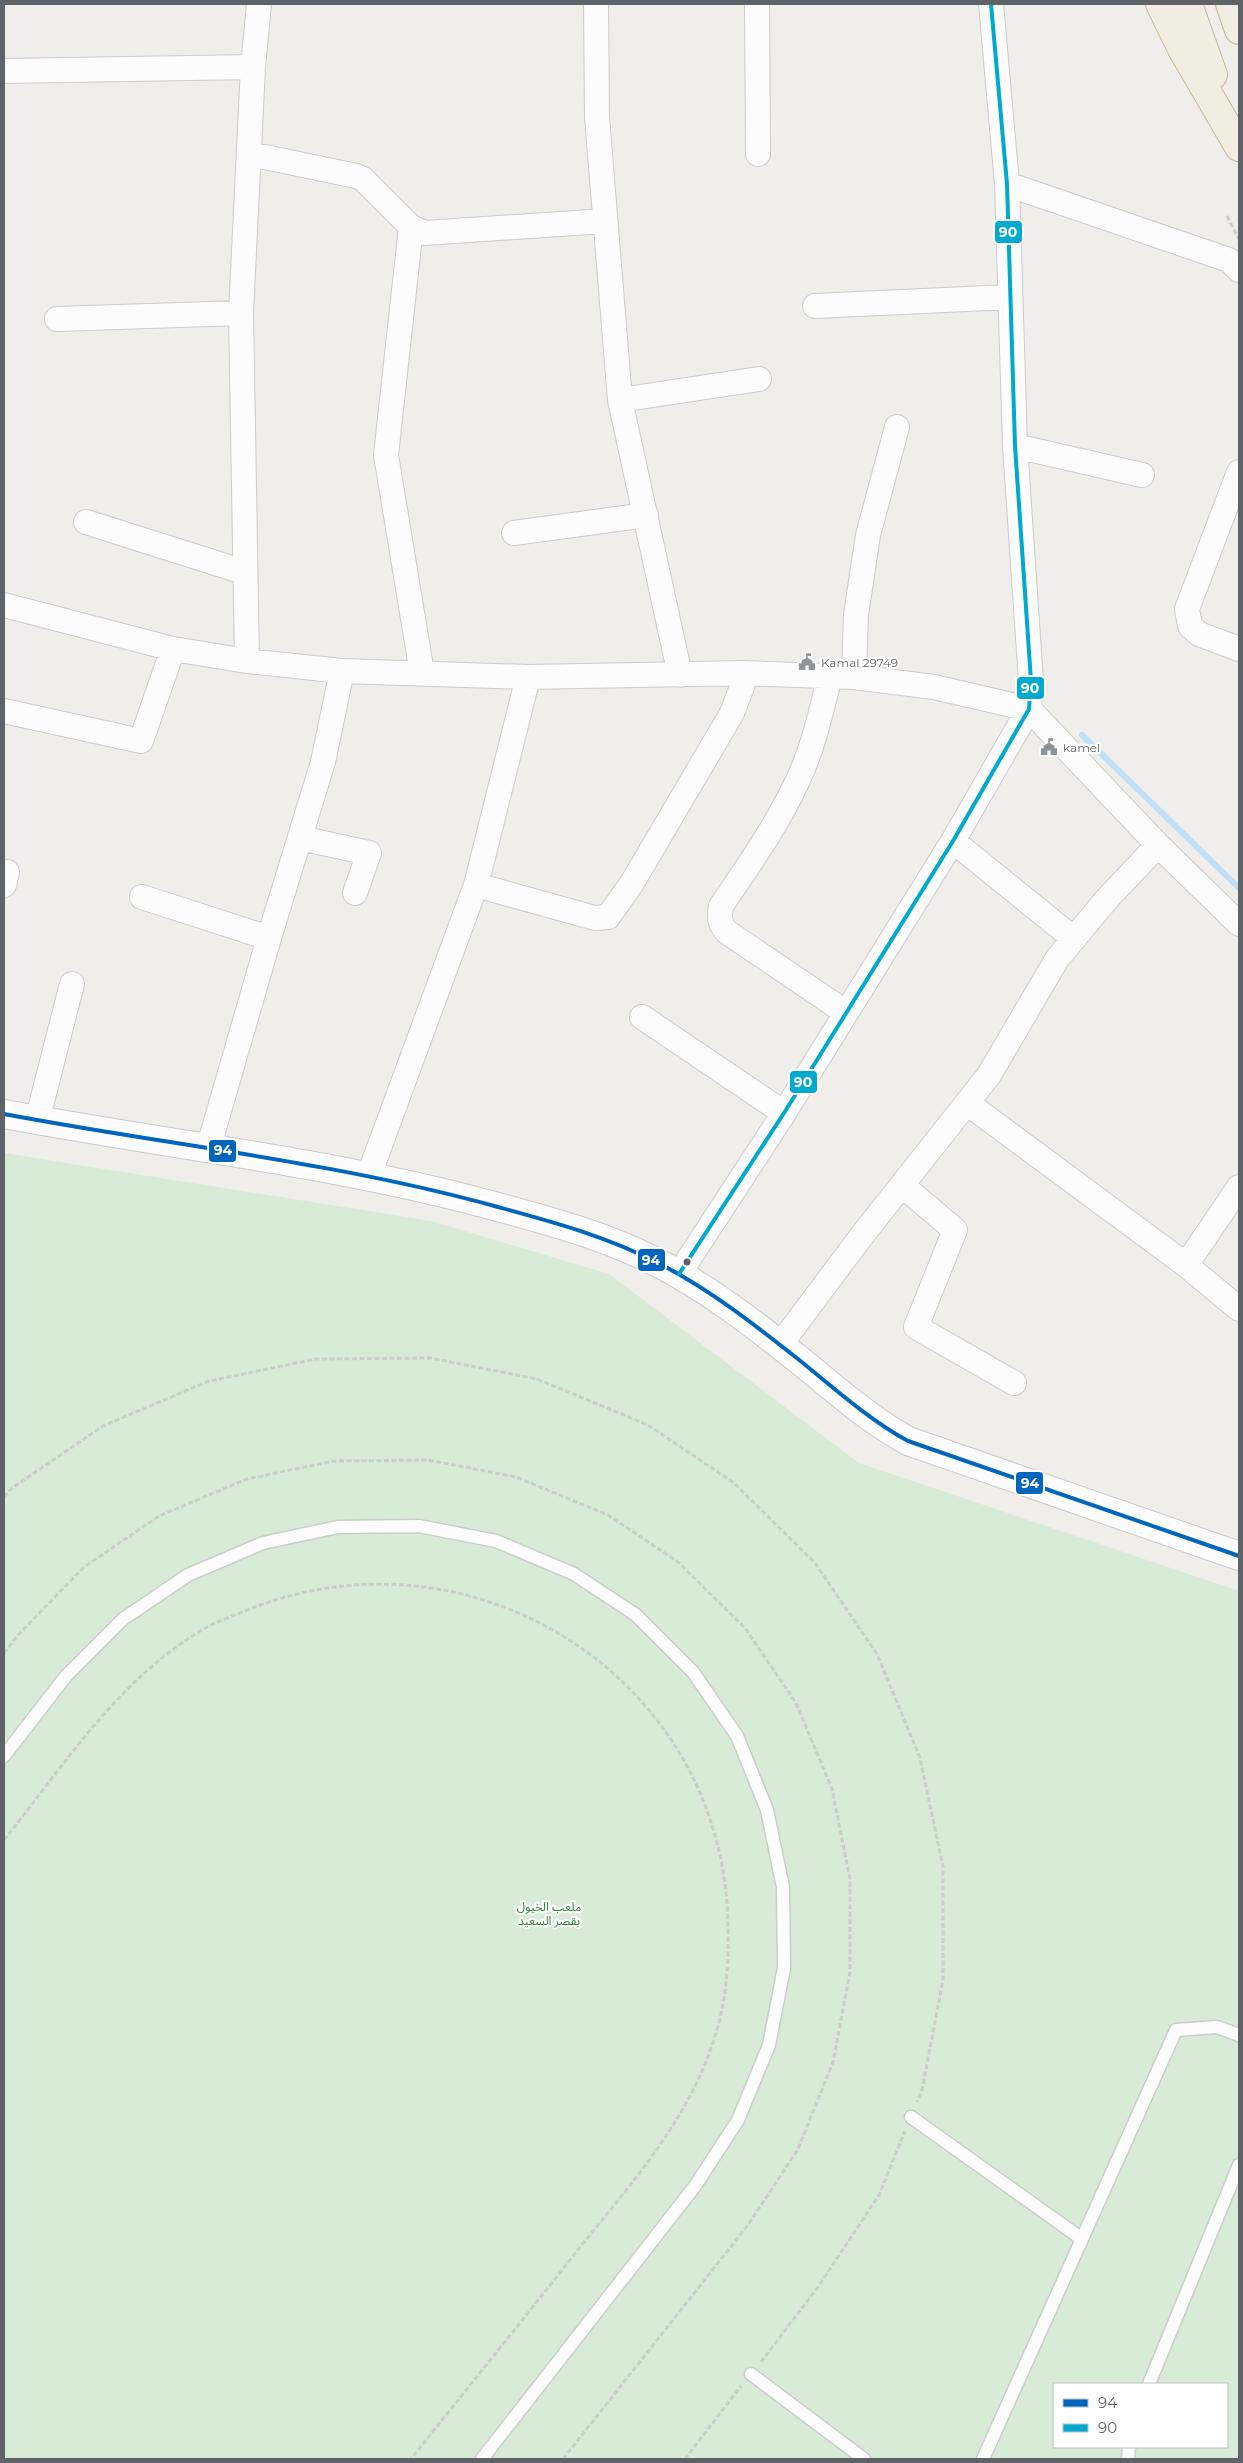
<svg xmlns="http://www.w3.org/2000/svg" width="1243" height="2463" font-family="Montserrat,'Noto Sans Arabic',sans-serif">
<rect width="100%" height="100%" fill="#efeeea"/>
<path fill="#d8ebd6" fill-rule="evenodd" d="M4,1153L431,1221L609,1274L859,1463L1239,1591V2459H4ZM1054,2384H1227V2447H1054Z"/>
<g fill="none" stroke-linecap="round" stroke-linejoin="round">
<path stroke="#bfe0f9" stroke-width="6" d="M1082,735L1239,888"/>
<g stroke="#cbcccc" stroke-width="15">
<path id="lane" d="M4,1756L66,1676L123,1619L188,1575L263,1543L338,1527L419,1526L496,1541L574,1574L636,1615L693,1672L737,1736L767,1810L783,1887L784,1968L769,2045L738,2120L695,2186L482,2459
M911,2117L1082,2239
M751,2374L864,2459
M1149,2384L1239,2165
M983,2459L1176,2030L1217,2027L1239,2035
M1128,2459L1129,2447"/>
</g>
<g stroke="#cbcccc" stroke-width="26">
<path id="street" d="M596,4L597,117L620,400L680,675
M757,4L758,154
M4,71L253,67
M250,154L356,176L363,179L411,227L425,233L605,221
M1007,184L1229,260L1239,270
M411,227L386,455L422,673
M815,306L1010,297
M57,319L241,313
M620,400L759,379
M1015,446L1142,475
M1239,472L1187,609L1190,626L1199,634L1239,649
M86,522L244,572
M514,533L646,515
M4,605L173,649L247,661L342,671L528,677L744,673L854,677L934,687L1029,709L1158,845L1239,924
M247,661L241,313L253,67L259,4
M830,676C821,712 813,749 797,782C776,827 748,866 721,906C719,918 719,923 727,932L845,1012
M854,677L856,615L868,535L897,427
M4,711L141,741L173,649
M300,838L369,853L355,893
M953,841L1074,939
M4,885L7,872
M476,885L584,915L595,918L608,917L632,883L732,713L743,684L744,673
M142,897L269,938
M642,1017L784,1113
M967,1103L1186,1265L1239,1309
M37,1121L72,984
M208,1149L269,938L323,762L342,671
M369,1175L476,885L528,677
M903,1186L955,1230L916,1327L1014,1383
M1186,1265L1239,1187
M679,1274L784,1113L953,841L1029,709L1031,681L1015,446L1007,184L991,4
M780,1345L860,1238L989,1075L1057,959L1106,900L1158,845"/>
</g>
<g stroke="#cacacb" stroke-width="30">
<path id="secondary" d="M4,1114C168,1145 336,1162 498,1207C553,1222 609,1237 660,1264C709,1289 755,1325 798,1359C834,1388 868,1419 908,1441L1239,1556"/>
</g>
<g stroke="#c8b996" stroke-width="30">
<path id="highway" d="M1160,4L1182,49L1239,147
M1188,4L1213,75
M1230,4L1239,30"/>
</g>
<path stroke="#cacfcc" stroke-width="3" stroke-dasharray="5 2.5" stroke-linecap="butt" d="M1227,216L1239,239
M4,1497L12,1488L103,1426L209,1381L316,1359L430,1358L537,1379L648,1425L734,1483L815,1563L877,1654L920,1758L943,1867V1980L922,2090L917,2102
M4,1653L19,1634L84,1567L159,1516L247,1479L334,1461L428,1460L516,1477L608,1515L678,1562L745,1628L796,1703L832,1789L850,1879V1972L833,2062L798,2149L748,2225L563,2459
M4,1840C65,1764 122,1674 209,1626C219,1621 230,1617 240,1613C469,1515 727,1678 728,1929C729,1965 726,2002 715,2036C690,2119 630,2185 577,2251C522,2321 466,2390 411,2459
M761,2362L818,2287L879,2195L905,2131
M685,2459L741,2386"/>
<use href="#lane" stroke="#fdfcfc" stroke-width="12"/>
<use href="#street" stroke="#fdfcfc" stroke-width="24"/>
<use href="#secondary" stroke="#fdfcfc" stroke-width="28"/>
<use href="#highway" stroke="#f0ede3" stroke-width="28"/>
<g stroke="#fff" stroke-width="8">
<path id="bus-1" d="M4,1114C168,1145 336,1162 498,1207C553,1222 609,1237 660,1264C709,1289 755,1325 798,1359C834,1388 868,1419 908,1441L1239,1556"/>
</g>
<g stroke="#fff" stroke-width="8">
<path id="bus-2" d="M679,1274L784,1113L953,841L1029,709L1031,681L1015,446L1007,184L991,4"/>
</g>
<use href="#bus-1" stroke="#0065bd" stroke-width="4"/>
<use href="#bus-2" stroke="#00a9ce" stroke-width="4"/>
</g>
<defs>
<g id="civic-bare" transform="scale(1.35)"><path d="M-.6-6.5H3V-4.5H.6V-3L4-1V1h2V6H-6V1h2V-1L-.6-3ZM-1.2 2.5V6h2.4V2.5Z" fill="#919496" stroke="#fff" stroke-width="2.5" paint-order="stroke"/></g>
</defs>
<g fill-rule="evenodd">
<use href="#civic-bare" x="807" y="662"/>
<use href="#civic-bare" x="1049" y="747"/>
</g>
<circle fill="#5f6368" stroke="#fff" stroke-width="2" cx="687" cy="1262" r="4.5"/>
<g text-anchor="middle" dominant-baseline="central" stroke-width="4.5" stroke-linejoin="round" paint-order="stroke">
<g font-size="12" fill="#5f6368" stroke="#fff" text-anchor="start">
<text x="821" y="662">Kamal 29749</text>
<text x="1063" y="747">kamel</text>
</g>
<g font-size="12" fill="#348238" stroke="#fff">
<text x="549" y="1906">ملعب الخيول<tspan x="549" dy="14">بقصر السعيد</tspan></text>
</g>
</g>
<g stroke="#fff" stroke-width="2">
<rect x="994" y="220" width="29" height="24" rx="5" fill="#00a9ce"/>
<rect x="1016" y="676" width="29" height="24" rx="5" fill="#00a9ce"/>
<rect x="789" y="1070" width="29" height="24" rx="5" fill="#00a9ce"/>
<rect x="208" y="1139" width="29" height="24" rx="5" fill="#0065bd"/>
<rect x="637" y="1248" width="29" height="24" rx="5" fill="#0065bd"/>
<rect x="1015" y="1471" width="29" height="24" rx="5" fill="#0065bd"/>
</g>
<g font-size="14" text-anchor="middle" font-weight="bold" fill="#fff">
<text x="1008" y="237">90</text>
<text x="1030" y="693">90</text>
<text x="803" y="1087">90</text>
<text x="223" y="1155">94</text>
<text x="651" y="1265">94</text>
<text x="1030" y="1488">94</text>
</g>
<rect width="1243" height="2463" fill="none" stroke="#5f6368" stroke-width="10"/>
<rect x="1053" y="2383" width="175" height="65" fill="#ffffff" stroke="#bfc1c3"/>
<rect x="1063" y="2399" width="25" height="8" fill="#0065bd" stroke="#bfc1c3"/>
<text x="1098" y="2408" font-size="15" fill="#5f6368">94</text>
<rect x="1063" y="2424" width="25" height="8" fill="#00a9ce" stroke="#bfc1c3"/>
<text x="1098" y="2433" font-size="15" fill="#5f6368">90</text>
</svg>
